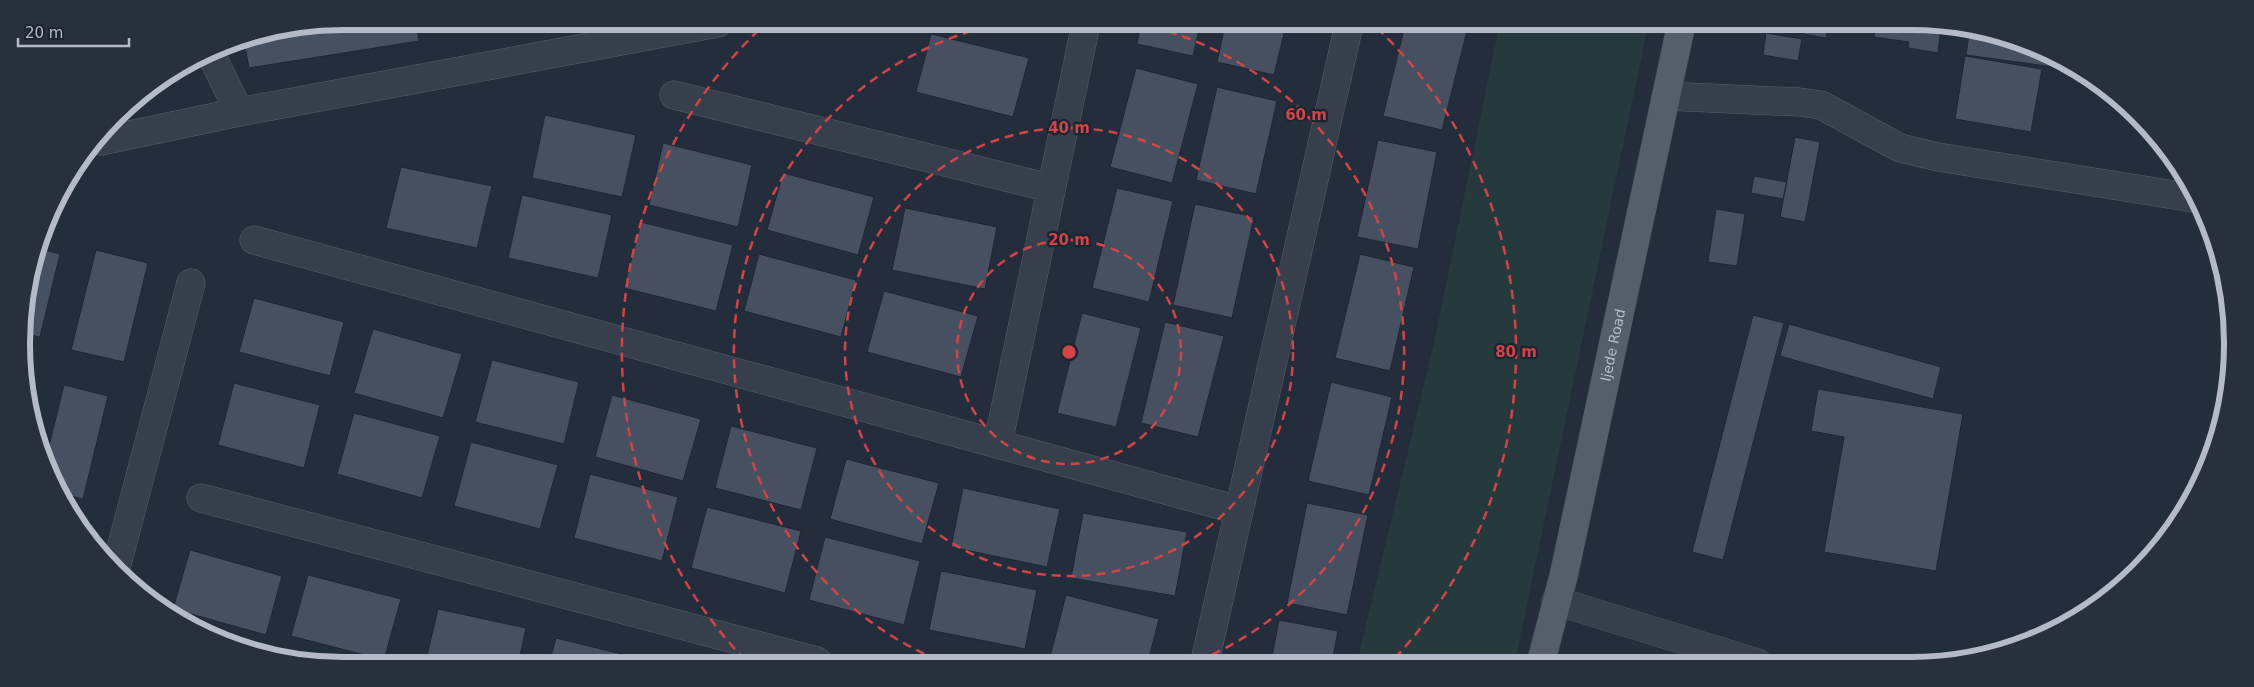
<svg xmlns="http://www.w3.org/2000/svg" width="2254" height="687" font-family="'DejaVu Sans',sans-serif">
<rect width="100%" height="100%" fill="#242d3c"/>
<path fill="#26393d" d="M1499,26H1648L1515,662H1357L1434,343Z"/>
<path fill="#465060" stroke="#1f2633" d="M344,21L416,22L419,41L249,68L244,41Z
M1141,24L1200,25L1193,56L1137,44Z
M1225,25H1286L1274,75L1217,62Z
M1405,25H1445L1467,31L1442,130L1383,116Z
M1766,27H1828L1826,38Z
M1875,27H1941L1938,53L1908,48L1909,42L1874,37Z
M1970,27L1974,28L2075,70L1966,55Z
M1766,33L1802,39L1798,61L1763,55Z
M931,34L1029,58L1013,117L916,92Z
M1965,56L2042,69L2031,132L1955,119Z
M1136,68L1198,84L1172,183L1110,167Z
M1217,87L1277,101L1256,194L1196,180Z
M545,115L636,135L622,197L532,178Z
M1795,137L1820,142L1805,222L1780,217Z
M1378,140L1437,152L1418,249L1357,237Z
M663,143L752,165L738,227L649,205Z
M401,167L492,186L477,248L386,228Z
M783,173L874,197L858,255L767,230Z
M1754,176L1787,182L1783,199L1751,193Z
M1117,188L1173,201L1149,302L1092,288Z
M522,195L612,215L598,278L508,258Z
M1195,204L1254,217L1232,318L1173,305Z
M905,208L997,227L985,289L892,270Z
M1716,209L1745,214L1737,266L1708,262Z
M641,222L733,245L716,311L624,288Z
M40,249L60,254L40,337L26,334L24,302Z
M96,250L148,263L124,362L71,350Z
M759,254L856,280L841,337L744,311Z
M1360,254L1414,267L1390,371L1335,358Z
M884,291L978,316L961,377L867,352Z
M254,298L344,322L330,376L239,352Z
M1082,313L1141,328L1116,427L1057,413Z
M1753,315L1784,323L1723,560L1692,552Z
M1165,322L1224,336L1198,437L1141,423Z
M1789,324L1941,367L1933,399L1780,356Z
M373,329L462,354L443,418L354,393Z
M492,360L579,382L564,444L475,422Z
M29,374L35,376L30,396Z
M1331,382L1392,397L1369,495L1308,481Z
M234,383L320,405L304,468L218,445Z
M64,385L108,396L83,499L63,494L46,458Z
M1818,389L1963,414L1936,571L1824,552L1844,437L1811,431Z
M612,395L701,419L683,481L595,457Z
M354,413L440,436L422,498L337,474Z
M731,426L817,448L801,510L715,488Z
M471,442L558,465L540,529L454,506Z
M846,459L939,483L922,544L830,519Z
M590,474L678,497L662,561L574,538Z
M963,488L1060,509L1047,567L951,547Z
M1307,503L1368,515L1347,615L1287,603Z
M707,507L801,531L785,593L691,568Z
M1083,513L1187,532L1175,596L1071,578Z
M73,517L86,520L83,530L76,523Z
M825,537L920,561L904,625L809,600Z
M190,550L282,576L266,635L173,609Z
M941,571L1037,590L1025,649L929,630Z
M308,575L401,599L384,660L291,636Z
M1066,595L1159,619L1148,661H1066L1050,657Z
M438,609L526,628L519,660H426Z
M1279,620L1338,631L1332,662H1271Z
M556,638L646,660H550Z"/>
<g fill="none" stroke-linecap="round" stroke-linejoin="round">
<g stroke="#565d6a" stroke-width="29">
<path id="minor" d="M210,52L239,112
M674,95L1050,188
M1666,96L1799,102L1821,105L1900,148L1938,157L2193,198
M101,141L239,112L718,23
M254,240L1238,510
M998,443L1086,24
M201,498L817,661
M117,564L191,283
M1556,601L1758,663
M1205,661L1349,25"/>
</g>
<g stroke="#414855" stroke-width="29">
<g id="major">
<path id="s1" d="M1541,662L1564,574L1681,26"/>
</g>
</g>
<use href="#minor" stroke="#383f4c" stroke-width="28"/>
<use href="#major" stroke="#565e6c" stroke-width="28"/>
</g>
<g fill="none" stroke="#cf4548" stroke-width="2.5" stroke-dasharray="9 6">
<circle cx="1069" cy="352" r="112"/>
<circle cx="1069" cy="352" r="224"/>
<path d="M938 660A335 335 0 0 1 999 24M1139 24A335 335 0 0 1 1200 660"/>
<path d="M745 660A447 447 0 0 1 764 25M1377 28A447 447 0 0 1 1393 660"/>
</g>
<g text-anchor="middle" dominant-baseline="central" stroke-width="4.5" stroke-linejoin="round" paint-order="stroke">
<g font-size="14" fill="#b4bac7" stroke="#1d2431">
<text stroke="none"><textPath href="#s1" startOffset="325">Ijede Road</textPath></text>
</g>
</g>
<path d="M0 0H2254V687H0ZM343 30H1911A313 313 0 0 1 2224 343V344A313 313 0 0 1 1911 657H343A313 313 0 0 1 30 344V343A313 313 0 0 1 343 30Z" fill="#29303d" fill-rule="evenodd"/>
<path fill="none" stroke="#b4bac7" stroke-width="6" d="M343 30H1911A313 313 0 0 1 2224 343V344A313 313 0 0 1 1911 657H343A313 313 0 0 1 30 344V343A313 313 0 0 1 343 30Z"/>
<circle cx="1069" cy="352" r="8" fill="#cf4548" stroke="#1d2431" stroke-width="2.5"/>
<g font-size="15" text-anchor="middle" font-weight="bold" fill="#cf4548" stroke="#1d2431" stroke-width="4.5" stroke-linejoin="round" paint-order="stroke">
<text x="1306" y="120">60 m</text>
<text x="1069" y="133">40 m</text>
<text x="1069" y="245">20 m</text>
<text x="1516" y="357">80 m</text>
</g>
<path d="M18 38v8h111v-8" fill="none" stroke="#b4bac7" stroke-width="2.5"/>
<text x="25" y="38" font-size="15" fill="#b4bac7" stroke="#1d2431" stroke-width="4" paint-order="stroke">20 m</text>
</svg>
